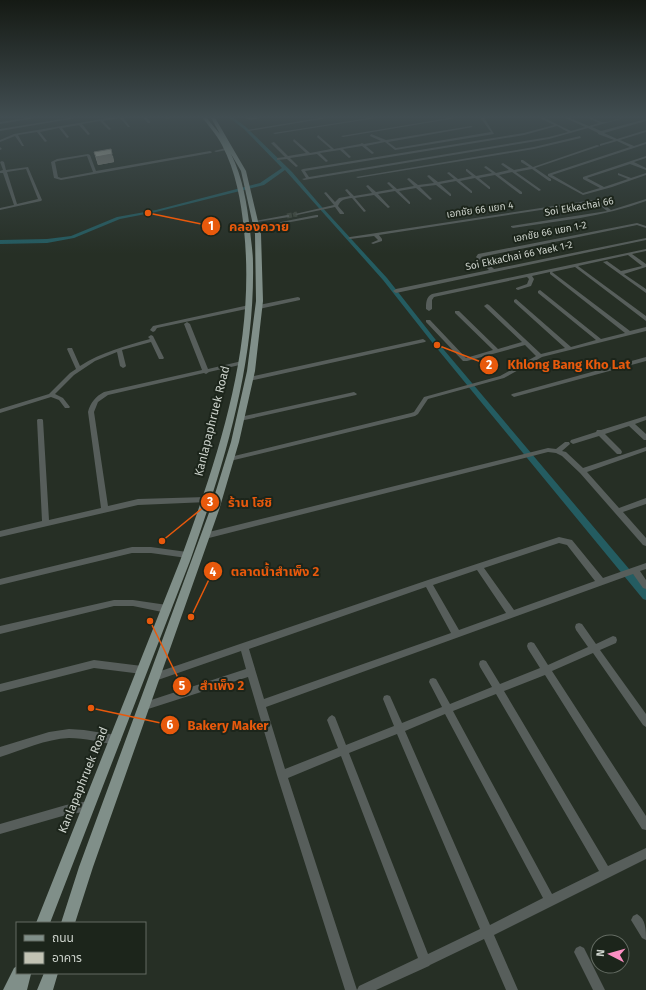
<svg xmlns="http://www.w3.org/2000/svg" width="646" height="990" font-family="'Fira Sans','Noto Sans Thai',sans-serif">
<rect width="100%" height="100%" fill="#262f25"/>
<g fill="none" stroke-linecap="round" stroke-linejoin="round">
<path fill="#245c61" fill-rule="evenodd" d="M227,116H231L246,127L292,172L321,206L387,278L439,344L646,589V600L643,599L435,346L383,280L285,170L264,185L156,212L120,219L74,238L47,243L0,244V240L47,239L71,236L117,217L156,210L260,183L282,168L244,129Z"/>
<path stroke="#3f483e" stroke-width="4" stroke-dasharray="4 2" stroke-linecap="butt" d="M293,215L297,214"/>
<path stroke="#3f483e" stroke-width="5" stroke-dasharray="5 2.5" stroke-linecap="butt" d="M287,216L297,214"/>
<path fill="#575e5b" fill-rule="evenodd" d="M0,116H3L0,117Z
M40,116H47L0,124V122Z
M81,116H88L0,131V129Z
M120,116H127L123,117L130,127H128L120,118L103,121L111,129L109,130L100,121L82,124L90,134L88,135L79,125L62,128L69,137L67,138L59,128L40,132L47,141L45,142L37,132L18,135L24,146H22L15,136L0,142V140L14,134Z
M141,116H145L150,121V123H148Z
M164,116H168L170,118L167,119Z
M242,116H246L250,118L272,116L249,120Z
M332,116H339L249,131L247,130Z
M382,116H389L275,134L273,133Z
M461,116H468L343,137L341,136Z
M479,116H483L494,134L395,150L385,142L366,146L373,152L374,153L372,154L362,146L343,149L351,157L349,158L340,150L320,153L328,161L326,162L317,154L290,158L298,166L296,167L287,159L277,160V158L285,157L271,143L274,142L288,156L306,153L293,141L294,139L310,153L331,149L317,137L318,135L334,149L360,144L362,143L364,144L381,141L370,136L371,134L386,140L471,126L473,127L388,142L396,148L491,132Z
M536,116H540L571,131L585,127L561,116H565L589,126L599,123L584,116C591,116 596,121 603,122C610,123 622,116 631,116L592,127L601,131L646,119V121L604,133L617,139L646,130V132L620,140L634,146L646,142V144L552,175L583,193L600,188L583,179V177L646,156V158L634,162L646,168V170L630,164L587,178L604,187L628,179L618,175V173L631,178L646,173V175L612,187L583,195L548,176V174L630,147L617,141L600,146V144L614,140L598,134V133L588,128L549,139L304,180L302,179L306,178L301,170L303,169L524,133L554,125ZM557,126L568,132L549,137L309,177L305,171L524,135Z
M580,136L581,138L534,149L358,178L356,177L534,147Z
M597,145L600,146L535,168L551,179V181H549L532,169L516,172L540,189L541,190L539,191L512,172L499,175L522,192V194H520L495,175L479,178L490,187V189H489L475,178L460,181L472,191V193H471L456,181L440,184L451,194V196H450L436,185L420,187L432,199L430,200L416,188L399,191L410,202V204H409L395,191L378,194L389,206L390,207L388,208L374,195L355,198L366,211L364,212L352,198C345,199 341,199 338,206L344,213V214H340L335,207L297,215L295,214L334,205L324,193L326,192L335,202L339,198L350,196L345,190L347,189L354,196L372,193L366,186L368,185L376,192L393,189L387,183L389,182L397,189L414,186L407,179L409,178L418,185L434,183L427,176L429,175L438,182L454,179L447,173L449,172L458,179L472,176L466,171V169H467L476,176L492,173L485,168L484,167L486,166L496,173L509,170L502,165L501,164L503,163L514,170L529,167L521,162V160H523L533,167Z
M0,147L2,149L0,150Z
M226,148L228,149L227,150L216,152L214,151Z
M210,151L212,152L211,153L61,180L54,178L51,162L57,159L88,154L90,155L96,171ZM87,156L93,172L61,178L58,177L55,162L58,161Z
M2,161L4,162L6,170L28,167L42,200L41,201L0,210V208L14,205L3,173H0V171L3,170L0,162ZM26,169L38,199L17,204L7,172Z
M646,199V201C603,217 558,221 513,228L511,227V226L607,211L597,203L593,202L379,235L382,239V241L373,244L371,243L378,240L374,236L350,239L348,238L350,237L593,200L599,201L611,210Z
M287,215H289V217L257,222L255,221Z
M316,215H318V217L258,228L256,227Z
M637,223L646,226V228L637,225L481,257L494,269L646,238V240L396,293L393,291L396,289L489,270L476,257L478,254Z
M646,249V251L632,254L646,264V267L624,274L646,289V293L603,262L607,261L621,271L642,266L628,255L578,266L646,316V321L575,267L552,272L630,331L646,327V331L542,357L504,378L428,399L418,414L415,416L230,461L227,459L230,457L411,413L414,412L424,397L500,376L536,356L525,345L467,361H463L426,322V320H430L466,358L493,350L455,313V311H459L498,349L522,342L485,307L484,306L487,304L489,305L541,354L565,348L514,302V300L516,299L571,347L596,340L538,293V291L540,290L601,339L625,333L550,274V272L532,276L534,279L531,286L518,290L516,289V288L527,284L529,279L527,277L434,297L432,300V309L429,311L426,309C426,303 426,297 432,294Z
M298,297L300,298V300L259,309L256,307L259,305Z
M249,305L251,306V308L157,328L155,331L153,332L150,330L153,326Z
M187,322L190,324L208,369L242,361L245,363L244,364L209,372L206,374L204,373L108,395L98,402L94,412L108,506L138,499L206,497L208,498L210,500L208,502L138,505L0,537V531L42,521L37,420L38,419H42L43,420L49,520L101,508L88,412C90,403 96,396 104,392L202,370L184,324Z
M151,335L153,336L164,358L163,359H159L151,342L122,350L126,366L125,367L123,368L120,366L117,352L95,361L74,375L55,394L63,398L70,407L69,408H65L59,400L51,397L0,413V409L49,394L70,373L76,369L67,349L68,348H72L80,366C102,352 125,346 150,339L148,337Z
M423,339L426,341L425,342L249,381L246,379L249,377Z
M646,357V361L514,397L511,395L512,394Z
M354,392L357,394L356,395L240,421L237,419L240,417Z
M646,416V420L635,424L646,434V440H644L629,426L605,434L621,450L622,452L621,454H617L599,436L573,444L570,442L571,440L596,432L597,430H601Z
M565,442H569L570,444L562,451L566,452L583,468L646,447V451L587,472L619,508L646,498V504L623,512L646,538V546L643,545L580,473L562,456L556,453L548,452L205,539L202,538L201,536L202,534L205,533L548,448L556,449Z
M559,537L572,540L603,578L646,563V569L640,571L646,580V589L643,588L633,574L266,707L285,769L338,748L327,720L329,717L332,715L335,717L346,745L394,726L383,699L384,696L387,695L390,696L402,723L442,707L429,682L430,679L433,678L436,679L450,704L492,687L480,667L479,664L480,661L483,660L486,661L500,684L540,668L528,649L527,646L528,643L531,642L534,643L548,665L588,647L576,630L575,627L576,624L579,623L582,624L596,644L613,636L616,637L617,640L616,643L600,650L646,714V727L643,725L593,653L552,671L646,816V830L642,829L545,675L504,691L608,866L646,848V859L494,935L518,990H506L484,939L430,965L429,966L376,990H357L359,986L418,958L341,756L288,778L357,990H345L277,775L248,677L145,710L142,709L140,706L142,703L145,702L246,669L241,651L155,681L152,680L151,677L152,674L428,580ZM559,543L567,545L595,581L514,610L484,568ZM477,570L506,613L459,630L433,585ZM426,587L451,633L264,699L249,649ZM496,694L599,871L552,894L453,711ZM445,714L543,898L490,925L405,731ZM397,734L480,929L428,954L349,753Z
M132,547H151L187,552L190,553L191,555L190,557L187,558L151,553H132L0,585V579Z
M114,600H133L167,605L170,606L171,609L170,612L167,613L133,606H114L0,634V626Z
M94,660L142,666L145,667L146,670L145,673L142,674L94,668L0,692V684Z
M69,729L84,730L116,735L119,737L121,740L119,743L116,745C101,742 85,738 69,738C46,739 22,750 0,757V747L49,732Z
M89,801L93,802L94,806L93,810L89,811L66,815L0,834V824L66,805Z
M637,914C646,919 646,930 646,940L642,938L631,920L633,916Z
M580,946L584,948L605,990H593L574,952L576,948Z"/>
<path fill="#808f89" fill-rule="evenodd" d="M201,116H205L220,134L210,116H214L246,171L261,234L263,301L255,371L239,442L219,510L93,867L75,923H61L79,867L210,510L231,442L247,371L256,301L255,234L241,171L231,154C243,178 247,204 250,230C251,241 253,252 253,263C255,366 224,464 190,561L50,923H36L180,561C219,454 256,345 244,230C241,201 236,172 222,145C216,134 209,126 201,116Z
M17,966V973L31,974L27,990H3L14,968Z
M44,973H58L53,990H37Z"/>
</g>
<path fill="#a7a89b" d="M94,152L113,156L114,162L98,165L96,159Z"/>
<path fill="#88887e" d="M111,149L114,162L98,165L96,157Z"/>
<path fill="#c2c3b4" stroke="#88887e" d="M111,149L112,154L96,157L94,152Z"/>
<linearGradient id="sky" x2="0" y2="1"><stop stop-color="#151a14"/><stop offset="0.46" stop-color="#414d51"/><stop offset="1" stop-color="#414d51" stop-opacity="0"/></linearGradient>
<rect width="646" height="254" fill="url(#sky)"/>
<g text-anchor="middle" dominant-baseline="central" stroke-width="4" stroke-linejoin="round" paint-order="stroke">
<g font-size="10" fill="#cdd3cc" stroke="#1c251b">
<text transform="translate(579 207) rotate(-10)">Soi Ekkachai 66</text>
<text transform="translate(480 210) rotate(-8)">เอกชัย 66 แยก 4</text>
<text transform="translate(550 232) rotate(-11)">เอกชัย 66 แยก 1-2</text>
<text transform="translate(519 256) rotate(-12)">Soi EkkaChai 66 Yaek 1-2</text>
</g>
<g font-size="12" fill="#cdd3cc" stroke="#1c251b">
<text transform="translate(212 421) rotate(-76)">Kanlapaphruek Road</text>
<text transform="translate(83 780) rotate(-68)">Kanlapaphruek Road</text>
</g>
</g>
<path fill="none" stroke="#e8590c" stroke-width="1.5" d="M148 213L211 226M437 345L489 365M162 541L210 502M191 617L213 571M150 621L182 686M91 708L170 725"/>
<g fill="#e8590c" stroke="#1c251b" stroke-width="1.5">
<circle cx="148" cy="213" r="4"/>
<circle cx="437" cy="345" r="4"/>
<circle cx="162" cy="541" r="4"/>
<circle cx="191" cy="617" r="4"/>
<circle cx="150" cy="621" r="4"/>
<circle cx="91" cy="708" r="4"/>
<circle cx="211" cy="226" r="10"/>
<circle cx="489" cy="365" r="10"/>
<circle cx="210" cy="502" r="10"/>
<circle cx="213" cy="571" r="10"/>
<circle cx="182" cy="686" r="10"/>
<circle cx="170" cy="725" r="10"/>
</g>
<g font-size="12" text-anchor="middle" font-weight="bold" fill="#fff">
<text x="211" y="230">1</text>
<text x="489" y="369">2</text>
<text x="210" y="506">3</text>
<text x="213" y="576">4</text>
<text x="182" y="690">5</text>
<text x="170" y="729">6</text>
</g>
<g font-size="13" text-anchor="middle" font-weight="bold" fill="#e8590c" stroke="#1c251b" stroke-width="4" stroke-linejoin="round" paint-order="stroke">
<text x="259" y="231">คลองควาย</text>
<text x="569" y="369">Khlong Bang Kho Lat</text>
<text x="250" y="507">ร้าน โฮชิ</text>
<text x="275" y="576">ตลาดน้ำสำเพ็ง 2</text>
<text x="222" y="690">สำเพ็ง 2</text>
<text x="228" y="730">Bakery Maker</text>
</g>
<rect x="16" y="922" width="130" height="52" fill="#1c251b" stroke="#636b62"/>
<rect x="24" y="935" width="20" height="6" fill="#808f89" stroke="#636b62"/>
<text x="52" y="942" font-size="12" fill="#cdd3cc">ถนน</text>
<rect x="24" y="952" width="20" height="12" fill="#c2c3b4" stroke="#636b62"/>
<text x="52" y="962" font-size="12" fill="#cdd3cc">อาคาร</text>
<g transform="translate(610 954) rotate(276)"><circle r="19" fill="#1c251b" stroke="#636b62"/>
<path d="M0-3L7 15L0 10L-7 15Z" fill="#fc8fc3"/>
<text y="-6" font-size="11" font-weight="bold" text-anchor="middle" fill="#cdd3cc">N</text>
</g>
</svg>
